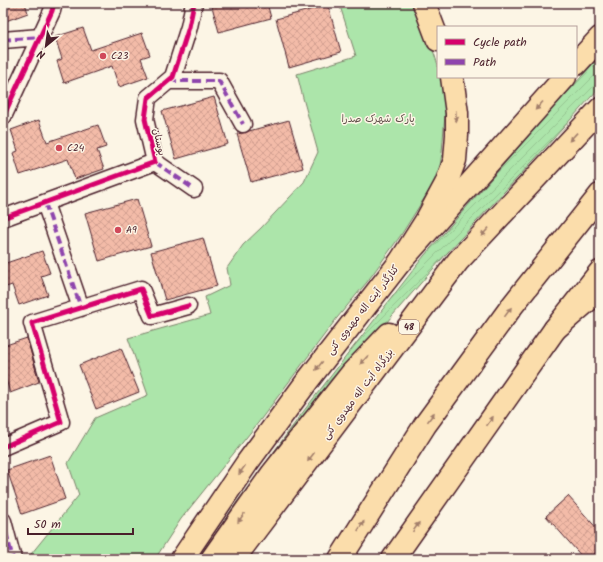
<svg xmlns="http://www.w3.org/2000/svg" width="603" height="562" font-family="Kalam,'Playpen Sans Arabic',sans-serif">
<defs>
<pattern id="garden-furrows" width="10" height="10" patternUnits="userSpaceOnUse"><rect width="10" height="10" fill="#ace5aa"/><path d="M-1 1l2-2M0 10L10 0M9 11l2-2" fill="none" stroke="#96c492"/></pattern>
<pattern id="building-cross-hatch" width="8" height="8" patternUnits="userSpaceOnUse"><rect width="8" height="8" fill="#f3bba8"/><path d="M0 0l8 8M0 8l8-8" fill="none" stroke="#d2a091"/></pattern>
</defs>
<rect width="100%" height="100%" fill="#fcf5e5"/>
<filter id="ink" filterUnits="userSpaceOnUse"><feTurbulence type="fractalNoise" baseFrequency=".025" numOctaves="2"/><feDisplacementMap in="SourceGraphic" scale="8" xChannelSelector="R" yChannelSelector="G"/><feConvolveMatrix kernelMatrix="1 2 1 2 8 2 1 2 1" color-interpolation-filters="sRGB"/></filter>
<g filter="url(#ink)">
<path fill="#ace5aa" stroke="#7b826a" d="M339,3H417L438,65V77H442L444,82L445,115L442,152L439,175L401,235L367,282L337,318L258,423L181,519L155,559H27L79,495L68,463L95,418L148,395L128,338L210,315L205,297L230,285L227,268L243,245L261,228L304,182L318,152L303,98L297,74L356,56Z"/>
<path fill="url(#garden-furrows)" stroke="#7b826a" d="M600,56V87L534,160L447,253L372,339L205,559H198L237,502L306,408L424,256L544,118Z"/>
<path fill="url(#building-cross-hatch)" stroke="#4a1f2b" d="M3,3H25L28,13L3,22Z
M211,3H267L271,18L219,32Z
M328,5L341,52L289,67L276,19Z
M83,28L91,50L142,33L150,55L141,58L148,77L119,87L112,66L64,83L57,61L62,59L55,37Z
M214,97L228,144L176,159L162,111Z
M39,120L47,142L98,125L106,147L97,150L104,169L75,179L68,159L20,175L13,153L18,151L11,130Z
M289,120L303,168L251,182L237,134L247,132L249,131Z
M137,199L151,246L99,261L85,213Z
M203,238L217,286L165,300L151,252Z
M42,251L50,273L41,276L48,295L19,305L12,285L3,288V264Z
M27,338L39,382L10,393L3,369V346Z
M121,348L139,392L96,409L79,365Z
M50,455L65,499L22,514L7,470Z
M568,496L600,532V549L589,559H584L546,516Z"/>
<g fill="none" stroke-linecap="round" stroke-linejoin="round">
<g stroke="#4a1f2b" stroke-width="19">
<path id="street" d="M3,40L40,37
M169,81H219L243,124
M3,117L52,11L54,3
M155,162L194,189
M45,203L81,308
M3,218L155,162L145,119L148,98L173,77L189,27L194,3
M3,447L61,422L32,323L141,289L152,316L188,306
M3,521L13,559"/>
</g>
<g stroke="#4a1f2b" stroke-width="25">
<path id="primary" d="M576,64L600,38
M182,559L247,463L308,380L400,262L565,77
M393,559L555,329L600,272"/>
</g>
<g stroke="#4a1f2b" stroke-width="25">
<path id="highway" d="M424,3L438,40
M400,262L426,221L446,184L455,160L457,135V113L452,77
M555,329L600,290
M212,559L272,474L352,373L389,334
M234,559L242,548L458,261L600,109
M340,559L425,425L512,306L600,195"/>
</g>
<use href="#street" stroke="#fcf5e5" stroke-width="16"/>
<use href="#primary" stroke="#fbddab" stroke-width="22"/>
<use href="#highway" stroke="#fbddab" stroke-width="22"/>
<path stroke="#8e44ad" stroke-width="4" stroke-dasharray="8 4" stroke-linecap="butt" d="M3,40L40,37
M169,81H219L243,124
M155,162L194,189
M45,203L81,308
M3,521L13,559"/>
<g stroke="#fcf5e5" stroke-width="8">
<path id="cycleway" d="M3,117L52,11L54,3
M3,218L155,162L145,119L148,98L173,77L189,27L194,3
M3,447L61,422L32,323L141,289L152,316L188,306"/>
</g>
<use href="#cycleway" stroke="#d6006c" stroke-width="5"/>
</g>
<defs><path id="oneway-solid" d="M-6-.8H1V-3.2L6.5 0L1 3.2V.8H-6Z"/></defs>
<g fill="#a27e6b">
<use href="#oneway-solid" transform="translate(539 106) rotate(132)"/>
<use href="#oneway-solid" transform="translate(456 116) rotate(87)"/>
<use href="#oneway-solid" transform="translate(573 137) rotate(133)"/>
<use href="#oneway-solid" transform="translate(485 232) rotate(133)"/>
<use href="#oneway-solid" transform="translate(508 312) rotate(-54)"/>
<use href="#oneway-solid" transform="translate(364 360) rotate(133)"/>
<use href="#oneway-solid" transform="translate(319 366) rotate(128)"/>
<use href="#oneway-solid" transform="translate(431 417) rotate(-54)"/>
<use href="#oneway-solid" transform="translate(490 421) rotate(-55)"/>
<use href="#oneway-solid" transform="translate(311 457) rotate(127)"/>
<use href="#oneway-solid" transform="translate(242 470) rotate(125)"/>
<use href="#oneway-solid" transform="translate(241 518) rotate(125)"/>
<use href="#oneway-solid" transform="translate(361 526) rotate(-57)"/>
<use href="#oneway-solid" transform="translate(416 527) rotate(-55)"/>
</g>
</g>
<g fill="#d1495b" stroke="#fcf5e5" stroke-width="1.5">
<circle cx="103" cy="56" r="4"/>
<circle cx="59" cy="148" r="4"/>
<circle cx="118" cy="230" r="4"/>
</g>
<g text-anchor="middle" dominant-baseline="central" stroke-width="3" stroke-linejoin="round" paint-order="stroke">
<rect fill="#fcf5e5" stroke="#7f5f63" stroke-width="1" x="399" y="320" width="20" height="14" rx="3"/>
<g font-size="9" font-weight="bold" fill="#4a1f2b">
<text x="409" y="327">48</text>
</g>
<g font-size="10" fill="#4a1f2b" stroke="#fcf5e5" text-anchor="start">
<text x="111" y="56">C23</text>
<text x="67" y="148">C24</text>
<text x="126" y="230">A9</text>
</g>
<g font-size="10" fill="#62504b" stroke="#fcf5e5">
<text x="378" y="119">پارک شهرک صدرا</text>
</g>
<g font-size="10" fill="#4a1f2b" stroke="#fcf5e5">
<text transform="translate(159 142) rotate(77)">بوستان</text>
<text transform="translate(363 310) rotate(-52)">کنارگذر آیت اله مهدوی کنی</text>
<text transform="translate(358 394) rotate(-53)">بزرگراه آیت اله مهدوی کنی</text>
</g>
</g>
<rect width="603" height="562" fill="none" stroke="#fcf5e5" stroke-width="16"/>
<rect x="8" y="8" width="587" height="546" fill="none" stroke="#4a1f2b" stroke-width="1.5" filter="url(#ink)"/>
<rect x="437" y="26" width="140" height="52" fill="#fcf5e5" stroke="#b59f9b"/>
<rect x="445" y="39" width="20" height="6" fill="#d6006c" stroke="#b59f9b"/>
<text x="473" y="46" font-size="12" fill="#4a1f2b">Cycle path</text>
<rect x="445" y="59" width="20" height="6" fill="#8e44ad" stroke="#b59f9b"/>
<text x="473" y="66" font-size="12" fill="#4a1f2b">Path</text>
<g transform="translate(46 46) rotate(209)" stroke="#fcf5e5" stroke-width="3" paint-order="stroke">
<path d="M0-3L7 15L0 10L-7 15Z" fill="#4a1f2b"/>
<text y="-6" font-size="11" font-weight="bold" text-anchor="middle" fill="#4a1f2b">N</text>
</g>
<path d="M28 528v6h105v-6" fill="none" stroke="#4a1f2b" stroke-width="2"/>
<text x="34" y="528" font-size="12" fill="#4a1f2b" stroke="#fcf5e5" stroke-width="3" paint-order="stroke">50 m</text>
</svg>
